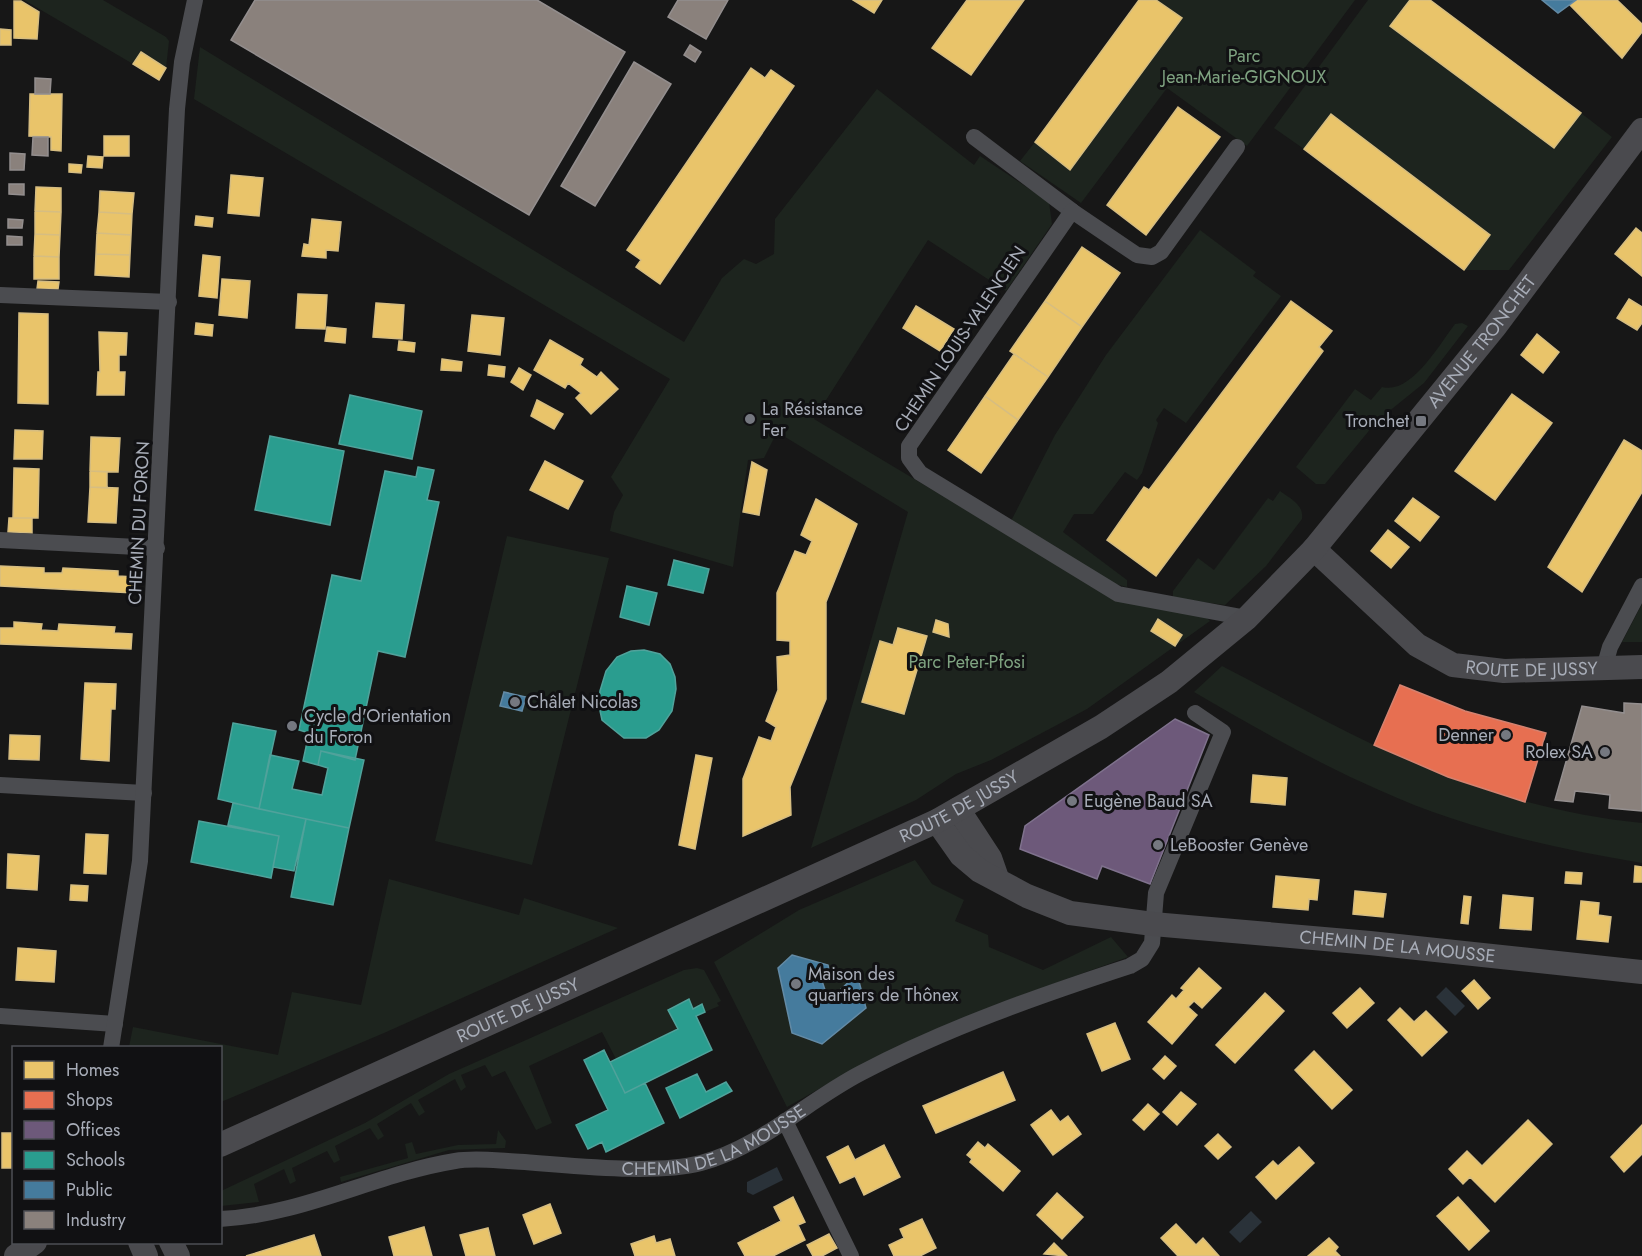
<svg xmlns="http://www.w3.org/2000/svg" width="1642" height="1256" font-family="Jost,sans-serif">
<rect width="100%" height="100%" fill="#171717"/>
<path fill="#1d241e" d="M24,0H103L166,37L169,41L166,68L133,64Z
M1156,0H1355L1247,146L1167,88L1081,203L1020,161L1035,142L1070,169L1182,18Z
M1368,0H1410L1391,25L1554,148L1581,113L1612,137L1509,270H1464L1490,234L1331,114L1304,149L1274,128Z
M200,47L684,342L722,278L744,259L756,264L774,254L775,219L877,89L974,165L980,156L1049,202L1052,224L1006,291L928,240L814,419L1103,592L1206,617L1210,621L1087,709L991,760L956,774L916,800L811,848L908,512L777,432L764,458L748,460L733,567L610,531L614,512L623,495L611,477L670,379L194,99Z
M1200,230L1256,272L1253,276L1281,296L1186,423L1164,408L1156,420L1158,423L1142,473L1137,480L1125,472L1093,514H1074L1063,532L1127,580V587L1115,584L1011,521L1055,435L1106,355Z
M1462,323L1468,326L1424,383L1377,421L1325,484H1316L1296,467L1355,389L1371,400L1382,387C1411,395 1439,345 1455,324Z
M1280,491C1291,499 1304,505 1302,519L1266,566L1225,605L1173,598V591L1198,558L1214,570L1268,498L1273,501Z
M507,536L609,558L532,865L435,841Z
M1642,604V642H1622Z
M1222,666C1273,692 1324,722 1376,746C1460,785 1549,814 1642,823V863C1552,848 1462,828 1379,790C1315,762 1254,727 1194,692Z
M915,860L932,884L964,900L955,921L988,935L989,947L1043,970L1111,937L1128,957L997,1004L865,1063L787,1107L714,962L799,910Z
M389,879L519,915L524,898L618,928L384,1033L221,1102L220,1048L129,1047L133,1027L278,1055L292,992L361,1005Z
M697,968L704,970L721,1001L717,1003L719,1006L705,1012L702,1004L693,1009L669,1011L678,1029L616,1059L602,1032L529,1066L552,1123L536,1130L505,1071L492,1077L485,1065L461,1075L466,1087L461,1091L455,1079L418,1100L425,1112L419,1116L411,1103L377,1124L384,1136L378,1140L370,1128L335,1146L340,1160L334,1163L327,1151L292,1168L296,1181L290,1184L284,1169L254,1184L259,1202L221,1206V1191L365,1123L449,1074L684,970Z
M498,1130L506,1141L505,1148L449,1150L341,1182L340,1177L408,1158L405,1144L412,1142L416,1154L458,1145L496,1144Z"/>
<path fill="#2a3239" d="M1446,987L1465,1006L1455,1016L1436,997Z
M777,1167L783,1180L753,1195L747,1192V1182Z
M1251,1211L1262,1222L1240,1243L1229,1232Z"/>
<path fill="#e9c46a" stroke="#d6bd81" stroke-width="1.5" d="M853,0H882L874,13Z
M967,0H1024L971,75L932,48Z
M1139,0H1156L1182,18L1070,170L1035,142Z
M1410,0H1430L1581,113L1554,148L1390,26Z
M1576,0H1617L1642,24V32L1622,58L1570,5Z
M14,1H21L39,12L37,39L14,38Z
M0,29L11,30V45H0Z
M141,52L166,68L159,80L133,64Z
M751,68L765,78L771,70L794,86L660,284L636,267L641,260L627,250Z
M30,94H62L61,151L51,150V137L29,136Z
M1178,107L1220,137L1146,235L1107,205Z
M1331,114L1490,235L1464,270L1304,149Z
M104,136H129V156H104Z
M88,156L103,157L102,168L87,167Z
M69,164L82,165L81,173L69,172Z
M231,175L263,178L259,216L228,213Z
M36,187L61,188V212L35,211Z
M100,191L134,193L132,214L99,212Z
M35,211L61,212L60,235L35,234Z
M99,212L132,214L131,235L97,233Z
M196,216L213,218L212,227L195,225Z
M312,219L341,222L338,251L326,250V258L302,256L304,244L309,245Z
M1636,228L1642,233V276L1615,254Z
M97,233L131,235L130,255L96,254Z
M35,234L60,235L59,257L34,256Z
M1082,247L1120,273L1082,327L1045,301Z
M96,254L130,255L129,277L95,275Z
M203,255L220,257L217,298L199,296Z
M34,256L59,257V279H34Z
M222,279L250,281L247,318L219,315Z
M38,281L59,282L58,289H37Z
M298,294L327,295L325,329L296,328Z
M1629,299L1642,307V323L1637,330L1617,318Z
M1045,301L1082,327L1048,377L1010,351Z
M1291,301L1332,331L1319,347L1323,351L1156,576L1107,540L1144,487L1149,490Z
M376,303L404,305L402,339L373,337Z
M916,306L954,329L940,351L903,328Z
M19,313L48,314V404L18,403Z
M472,315L504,318L500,355L468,351Z
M196,323L213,325L212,336L195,334Z
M327,327L346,329L345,343L325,341Z
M99,332L127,333L126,355H119V372H125L124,395H97L98,372H100Z
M1537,334L1559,352L1543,373L1521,355Z
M550,340L583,359L580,365L597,377L601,372L618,389L591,414L576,398L581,393L568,383L565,388L534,370Z
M399,341L415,343L414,352L398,350Z
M1014,354L1048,377L1018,420L985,396Z
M442,359L462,362L461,371L441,370Z
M489,365L505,367L504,377L488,375Z
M519,368L531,375L523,390L511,382Z
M1512,394L1552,423L1495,500L1455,471Z
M985,396L1018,420L981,473L948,450Z
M537,400L563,414L554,429L531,416Z
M15,430L43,431L42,459H14Z
M91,437L120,438L118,472L90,471Z
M1624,440L1642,451V492L1582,592L1548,567Z
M545,461L583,481L568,509L530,490Z
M752,462L767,470L759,515L743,512Z
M14,468L39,469L38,518H13Z
M90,471L107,472V488L90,487Z
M90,487L118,488L116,523L88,522Z
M1413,498L1439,517L1420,541L1395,521Z
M816,499L857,524L826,602V699L790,787L791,815L743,836V779L759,737L771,741L776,727L766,721L778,690L777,657L790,655V641L777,640V593L795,551L806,555L812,541L801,535Z
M9,518H32V533L8,532Z
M1388,530L1409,547L1391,568L1371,551Z
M0,566L44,568V573H62L63,568L118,571V576L135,577L134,593L0,586Z
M1158,619L1182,635L1175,646L1151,631Z
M936,620L948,624L949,637L933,632Z
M14,622L42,624L41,630L58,631L59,624L115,627L114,633L132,634L131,649L0,644V628H14Z
M898,628L927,636L904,714L862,702L880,641L893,645Z
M85,683L116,684L115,709H111L109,761L81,759Z
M10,735L40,736L39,760L9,759Z
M696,755L712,758L695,849L679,845Z
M1253,775L1287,778L1285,805L1251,802Z
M86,834L108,835L106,874L84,873Z
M8,854L39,856L37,890L7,888Z
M1635,866L1642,867V882H1634Z
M1566,872L1582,873L1581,884L1565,883Z
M1276,876L1319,880L1317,900L1309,899L1308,910L1273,907Z
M71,885L88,886L87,901L70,900Z
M1355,891L1386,894L1383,917L1353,914Z
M1503,895L1533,898L1531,930L1500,928Z
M1464,896L1471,897L1468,924L1461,923Z
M1581,901L1599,903L1598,915L1611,917L1608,942L1577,939Z
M18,948L56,951L54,982L16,980Z
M1199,968L1221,988L1202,1008L1194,1001L1188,1007L1197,1015L1172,1044L1148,1022L1172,995L1176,999L1184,990L1181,988Z
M1474,980L1490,998L1478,1009L1462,991Z
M1360,988L1374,1003L1347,1028L1333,1013Z
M1265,993L1284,1011L1235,1063L1216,1045Z
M1400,1008L1414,1022L1426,1011L1447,1032L1422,1056L1388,1020Z
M1115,1023L1130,1059L1102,1071L1087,1034Z
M1314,1051L1352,1090L1332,1109L1295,1070Z
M1165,1056L1176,1066L1164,1079L1153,1069Z
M1003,1072L1015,1100L936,1133L923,1106Z
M1181,1092L1196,1104L1177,1125L1163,1112Z
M1148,1104L1159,1114L1144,1130L1133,1120Z
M1051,1110L1060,1122L1068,1116L1081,1134L1053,1155L1031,1125Z
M1528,1120L1552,1144L1495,1202L1470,1177L1463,1184L1449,1169L1467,1151L1482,1166Z
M1642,1125V1154L1624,1172L1611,1157Z
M2,1133H14V1168H2Z
M1218,1134L1231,1147L1218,1159L1205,1146Z
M978,1142L985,1148L988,1144L1020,1171L1003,1191L970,1162L972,1159L967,1155Z
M884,1145L900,1177L864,1195L855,1176L840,1183L827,1157L848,1146L855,1160Z
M1299,1147L1314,1163L1276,1199L1256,1177L1273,1161L1278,1166Z
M1057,1193L1083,1217L1062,1239L1037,1215Z
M793,1197L805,1222L798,1225L805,1240L773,1256H745L738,1243L781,1221L774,1207Z
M1458,1197L1489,1231L1469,1250L1437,1216Z
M550,1204L561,1233L534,1244L523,1215Z
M922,1219L936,1248L920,1256H894L889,1245L904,1238L900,1229Z
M1176,1224L1196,1245L1203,1238L1219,1256H1178L1161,1238Z
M424,1227L432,1256H394L389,1237Z
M488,1228L495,1256H466L460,1235Z
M829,1234L837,1248L822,1256H813L807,1245Z
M314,1235L321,1256H246Z
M654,1236L656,1243L670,1239L675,1256H635L631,1244Z
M1329,1238L1338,1247L1335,1251L1340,1256H1308Z
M1054,1243L1067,1256L1044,1254Z"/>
<path fill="#e76f51" stroke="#d48270" stroke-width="1.5" d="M1400,685L1465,711L1546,733L1525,802L1448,777L1374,745Z"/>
<path fill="#6d597a" stroke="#7f728d" stroke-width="1.5" d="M1175,719L1209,735L1150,884L1102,866L1097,879L1020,849L1025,826Z"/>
<path fill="#2a9d8f" stroke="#50a29b" stroke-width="1.5" d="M350,395L422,411L412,459L339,444Z
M270,436L344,451L330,525L255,510Z
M418,467L434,470L427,500L439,502L405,657L378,651L355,760L321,751L318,765L303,761L309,733L299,730L332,575L361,581L385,471L416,477Z
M674,560L709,569L703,593L668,585Z
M627,586L657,593L649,625L620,617Z
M644,650L660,654L670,664L675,677L676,689L672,711L659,730L646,738H624L602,720L599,706L600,691L606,671L617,657L631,651Z
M233,723L276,731L259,809L218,799Z
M321,751L364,760L349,828L259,809L270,755L299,761L292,789L322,795L328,768L318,765Z
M233,803L306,819L294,871L273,867L279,836L228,825Z
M306,819L349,828L333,905L291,897Z
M199,821L279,836L271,878L191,862Z
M689,999L693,1009L702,1004L705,1012L696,1016L712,1050L625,1093L610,1062L678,1029L668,1010Z
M604,1050L625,1093L645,1083L664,1123L606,1152L602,1142L588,1149L576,1125L608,1110L584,1060Z
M697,1074L706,1092L726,1082L732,1091L680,1118L666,1088Z"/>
<path fill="#457b9d" stroke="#638aa5" stroke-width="1.5" d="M1542,0H1576L1558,13Z
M504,692L526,697L522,711L500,706Z
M792,955L828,965L830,974L822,981L826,993L836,994L857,974L866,1008L822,1044L792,1033L778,968Z"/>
<path fill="#8a817c" stroke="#938e8e" stroke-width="1.5" d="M255,0H537L625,52L529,215L231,40Z
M678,0H728L706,39L668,17Z
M690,45L701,52L695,62L684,55Z
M634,62L671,84L595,206L561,186Z
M35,78L51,79L50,94H35Z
M33,137H48V156L32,155Z
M10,153L25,154L24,170H10Z
M9,184H24V195L9,194Z
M8,219L23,220L22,228H8Z
M7,236L22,237V245H7Z
M1624,703L1642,704V811L1609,808L1610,795L1594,793L1575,791L1573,802L1555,800L1582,706L1624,713Z"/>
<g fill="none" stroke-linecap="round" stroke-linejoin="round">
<g stroke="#4b4c50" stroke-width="16">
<path d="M974,137L1072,211"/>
<path d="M1237,147L1161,252L1152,257L1137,255L1072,211L909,446V458L920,473L1118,594L1247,618"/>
<path d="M0,295L169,302"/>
<path d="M0,540L157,548"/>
<path d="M1604,668L1610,647L1642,586"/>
<path d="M0,785L144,793"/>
<path d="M0,1016L115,1024"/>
<path d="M111,1048L140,861L177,109L182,62L195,0"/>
<path d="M785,1121L851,1256"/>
<path id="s1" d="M220,1219C303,1215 375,1174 455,1161C472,1158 491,1160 508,1161C563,1164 650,1176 701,1163C761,1147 807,1101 861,1073C947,1028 1038,996 1130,966L1142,959L1152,943L1156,893L1223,732L1195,713"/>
</g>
<g stroke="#4a4a4e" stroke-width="24">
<path id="s2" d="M1314,549L1417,645L1453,665L1504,671L1642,667"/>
<path d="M958,809L990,858L997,878"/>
<path id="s3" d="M937,821L961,855L980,871L1027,896L1070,913L1153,924L1370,943L1642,972"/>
<path id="s4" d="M220,1145L937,821L1101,727L1169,682L1247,618L1314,549L1494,328L1642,130"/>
<path d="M140,1242L146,1256"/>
<path d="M171,1242L178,1256"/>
<path d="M16,1256L35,1242"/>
</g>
</g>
<g fill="#757880" stroke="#111113" stroke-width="2">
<circle cx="750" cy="419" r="6"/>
<rect x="1415" y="415" width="12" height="12" rx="3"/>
<circle cx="515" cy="702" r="6"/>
<circle cx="292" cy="726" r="6"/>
<circle cx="1506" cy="735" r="6"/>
<circle cx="1605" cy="752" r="6"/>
<circle cx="1072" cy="801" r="6"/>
<circle cx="1158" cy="845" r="6"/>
<circle cx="796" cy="984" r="6"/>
</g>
<g text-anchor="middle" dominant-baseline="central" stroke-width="6" stroke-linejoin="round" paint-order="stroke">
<g font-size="18" fill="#7fa381" stroke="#111113">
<text x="1244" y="56">Parc<tspan x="1244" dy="21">Jean-Marie-GIGNOUX</tspan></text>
<text x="967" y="662">Parc Peter-Pfosi</text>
</g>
<g font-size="18" fill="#a8adb8" stroke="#111113">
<text transform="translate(960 339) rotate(-56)">CHEMIN LOUIS-VALENCIEN</text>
<text stroke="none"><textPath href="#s4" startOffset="1521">AVENUE TRONCHET</textPath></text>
<text transform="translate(139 523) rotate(-87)">CHEMIN DU FORON</text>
<text stroke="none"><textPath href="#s2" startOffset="261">ROUTE DE JUSSY</textPath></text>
<text stroke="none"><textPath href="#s4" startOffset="813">ROUTE DE JUSSY</textPath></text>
<text stroke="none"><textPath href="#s3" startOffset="495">CHEMIN DE LA MOUSSE</textPath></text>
<text stroke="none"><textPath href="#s4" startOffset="327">ROUTE DE JUSSY</textPath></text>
<text stroke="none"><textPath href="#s1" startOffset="508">CHEMIN DE LA MOUSSE</textPath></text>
</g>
<g font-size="18" fill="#a8adb8" stroke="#111113" text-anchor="start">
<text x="762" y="409">La Résistance<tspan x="762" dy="21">Fer</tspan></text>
<text x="1409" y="421" text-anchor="end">Tronchet</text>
<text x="527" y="702">Châlet Nicolas</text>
<text x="304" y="716">Cycle d'Orientation<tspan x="304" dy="21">du Foron</tspan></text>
<text x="1494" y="735" text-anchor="end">Denner</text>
<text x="1593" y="752" text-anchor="end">Rolex SA</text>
<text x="1084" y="801">Eugène Baud SA</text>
<text x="1170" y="845">LeBooster Genève</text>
<text x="808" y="974">Maison des<tspan x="808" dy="21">quartiers de Thônex</tspan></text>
</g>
</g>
<rect x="12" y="1046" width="210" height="198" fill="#111113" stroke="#4d4f55" stroke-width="1.5"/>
<rect x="24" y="1061" width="30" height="18" fill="#e9c46a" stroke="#4d4f55" stroke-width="1.5"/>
<text x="66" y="1076" font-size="18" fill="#a8adb8">Homes</text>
<rect x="24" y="1091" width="30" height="18" fill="#e76f51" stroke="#4d4f55" stroke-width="1.5"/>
<text x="66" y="1106" font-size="18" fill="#a8adb8">Shops</text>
<rect x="24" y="1121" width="30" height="18" fill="#6d597a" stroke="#4d4f55" stroke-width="1.5"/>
<text x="66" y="1136" font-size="18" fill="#a8adb8">Offices</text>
<rect x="24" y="1151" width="30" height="18" fill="#2a9d8f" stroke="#4d4f55" stroke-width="1.5"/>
<text x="66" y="1166" font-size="18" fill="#a8adb8">Schools</text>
<rect x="24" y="1181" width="30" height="18" fill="#457b9d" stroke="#4d4f55" stroke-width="1.5"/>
<text x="66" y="1196" font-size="18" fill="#a8adb8">Public</text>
<rect x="24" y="1211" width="30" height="18" fill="#8a817c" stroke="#4d4f55" stroke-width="1.5"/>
<text x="66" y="1226" font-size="18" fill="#a8adb8">Industry</text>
</svg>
